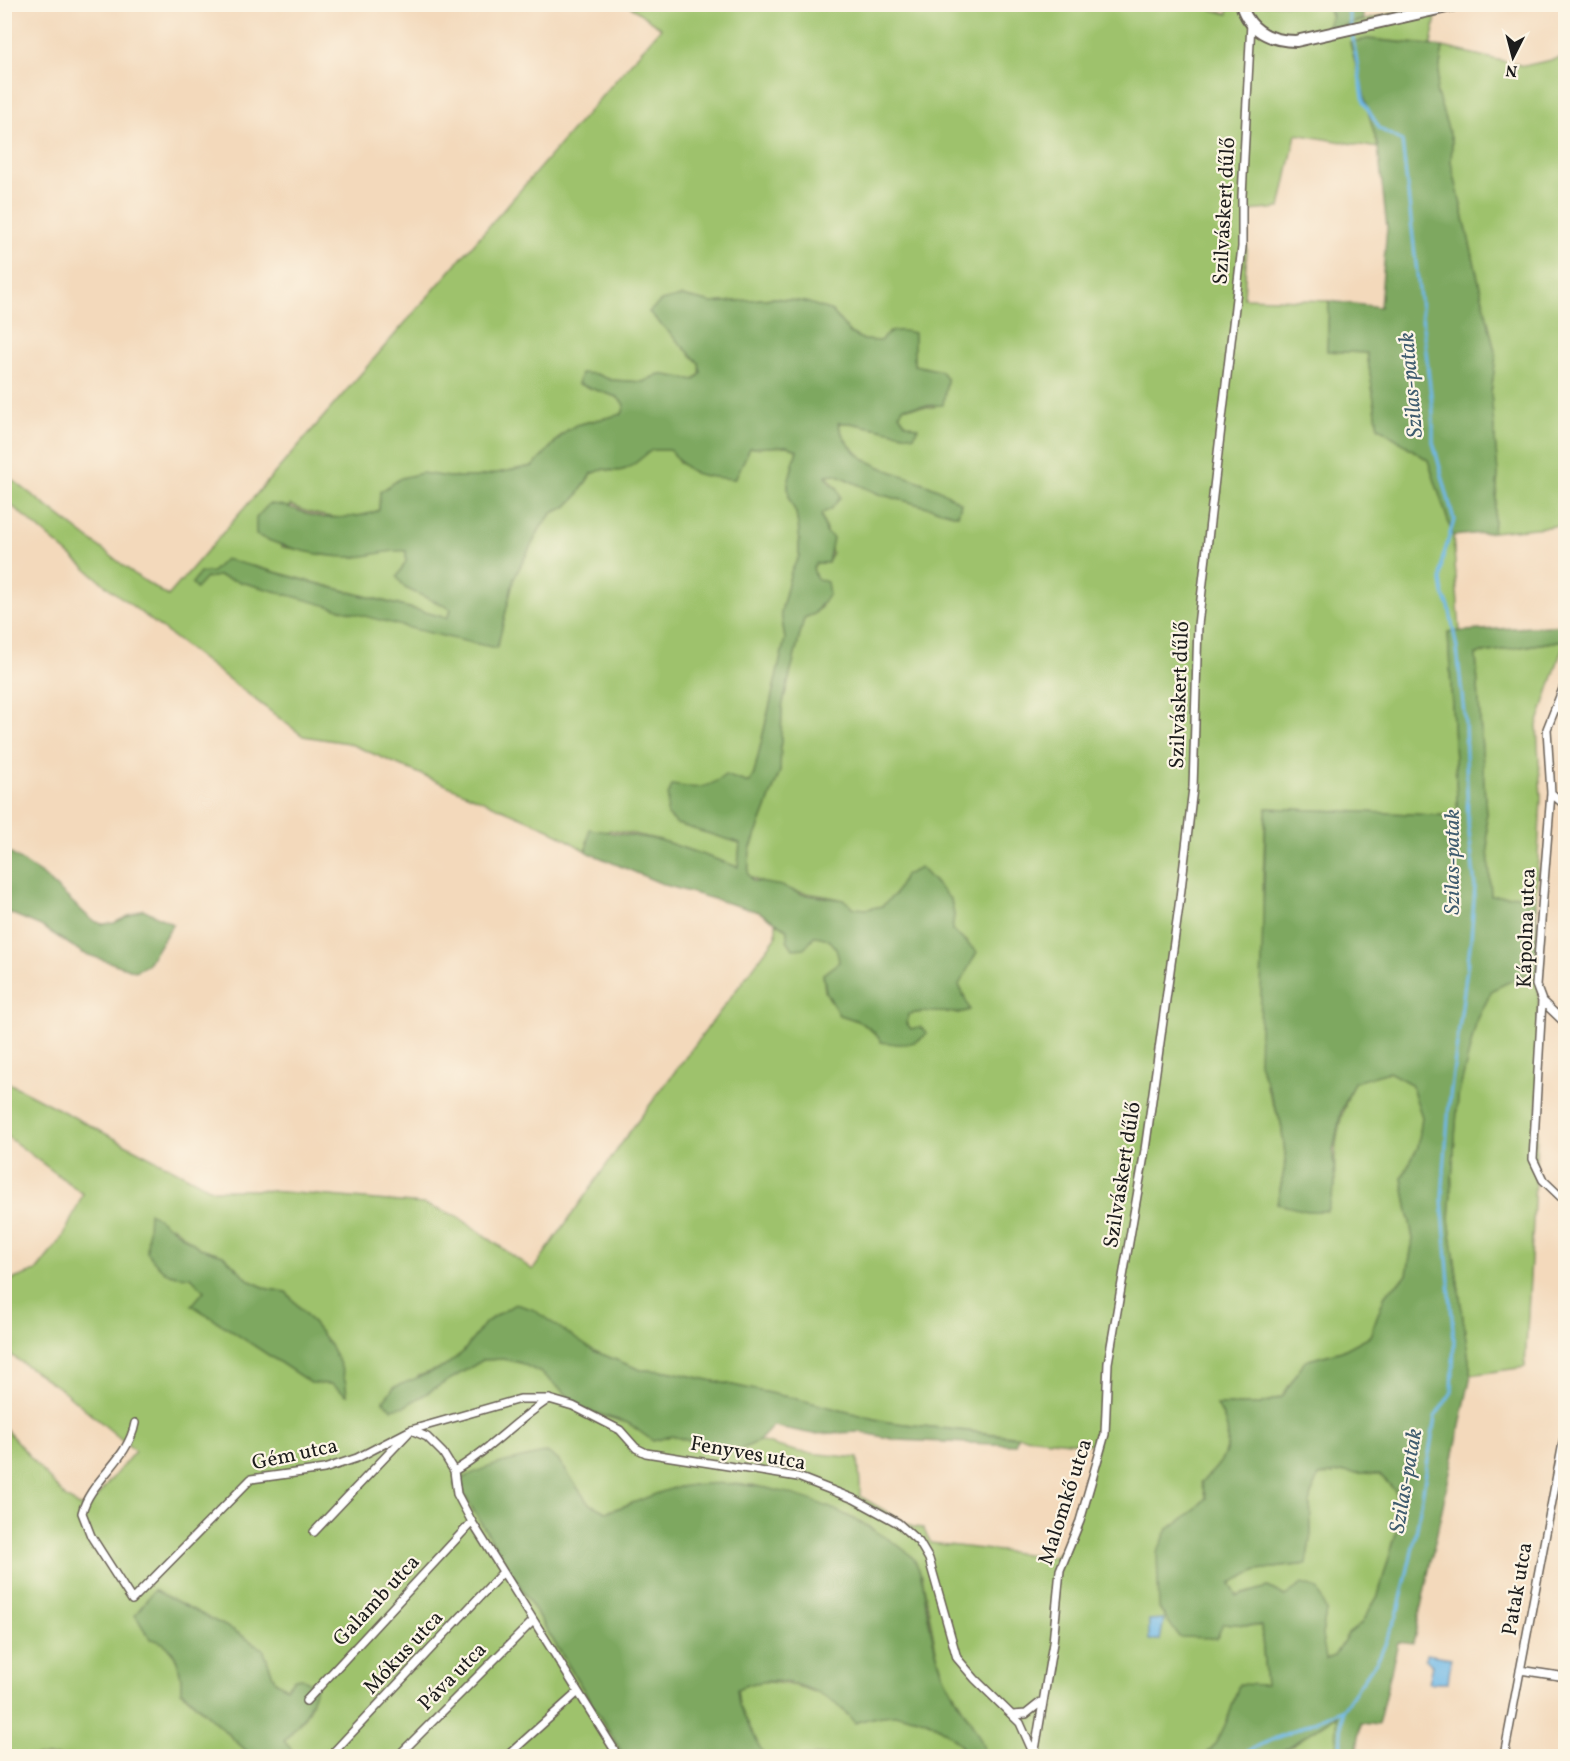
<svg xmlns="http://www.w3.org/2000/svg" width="1570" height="1761" font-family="Vollkorn,serif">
<rect width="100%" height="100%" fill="#fcf5e5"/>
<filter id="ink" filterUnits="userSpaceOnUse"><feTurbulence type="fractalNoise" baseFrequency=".0167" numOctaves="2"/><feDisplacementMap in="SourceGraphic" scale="12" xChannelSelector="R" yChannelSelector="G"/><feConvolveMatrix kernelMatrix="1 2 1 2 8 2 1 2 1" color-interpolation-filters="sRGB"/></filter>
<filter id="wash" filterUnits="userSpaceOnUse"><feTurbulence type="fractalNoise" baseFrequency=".008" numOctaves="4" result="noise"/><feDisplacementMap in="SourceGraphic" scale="24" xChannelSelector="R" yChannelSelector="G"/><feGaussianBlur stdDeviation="1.35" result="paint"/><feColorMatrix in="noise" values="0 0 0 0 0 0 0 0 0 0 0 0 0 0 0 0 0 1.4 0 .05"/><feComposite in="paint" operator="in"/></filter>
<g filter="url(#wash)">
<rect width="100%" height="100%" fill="#f3d9bb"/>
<path fill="#9ec26c" stroke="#5d6f44" stroke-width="1.5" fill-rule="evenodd" d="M1191,4L1228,14V5L1326,4L1337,28L1421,5H1438L1431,45L1368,39L1350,42L1378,148L1296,134L1280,208L1249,211L1244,298L1329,301L1327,351L1367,353L1378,427L1428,460L1453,536L1460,632H1448L1458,816L1266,808L1263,879L1266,1086L1281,1123L1286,1161L1277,1204L1335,1186C1333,1145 1338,1119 1354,1082L1389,1072L1411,1084L1422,1117L1418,1147L1402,1178L1413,1239L1407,1275L1385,1295L1370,1336L1342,1351L1305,1361L1282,1397L1257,1405H1218L1228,1422L1227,1445L1220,1466L1201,1482L1206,1498L1189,1515L1168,1529L1223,1623L1261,1626L1266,1685H1239C1231,1710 1224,1737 1205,1756H986L974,1727L944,1677L936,1650L922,1575L891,1541L861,1522L828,1507L753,1485L679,1487L606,1512L588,1503L559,1461L547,1452L454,1484L463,1493L624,1756H297L284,1741L304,1718L312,1703L275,1681L263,1649L233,1630L200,1615L161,1640C177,1654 182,1670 181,1691L252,1756H5L4,1427L66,1498L79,1506H89L135,1451L65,1392L5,1351V1282L36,1271L63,1237L83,1194L5,1135V1081L213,1190H259L423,1204L457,1216L533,1270L631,1130L776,937V923C791,931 830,934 837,947C839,951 838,958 839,962L823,974L825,991L839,1015C857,1019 872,1026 881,1042L911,1029L906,1023L909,1014L940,1010L959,1014L965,997L959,985L968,942L952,930L954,915L951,900L942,893L933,880L905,875C899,887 893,903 879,907C872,909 864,910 856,908C850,907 846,901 840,899C820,894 760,889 748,874L750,850L780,771L782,707L804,618L814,614L822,606L813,568L816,563H828L832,553L821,513L838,489L826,475L835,474L879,494L958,515L961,503C951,498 942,491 933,487C895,470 852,468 838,423H850L914,436L899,415L904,407H934L945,392L947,380L941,371L914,365L913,333L889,332L880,341L864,340L850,333L832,311L774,298L712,303L682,296L649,312L699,363L701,373L694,380L659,374L643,382L611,380L596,374L578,384L617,397L625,405L622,414C606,420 587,419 573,427C556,435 548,454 534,465C531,467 483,476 476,477C430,482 426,461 380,492L379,510C352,524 316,517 290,505L282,547L355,557L396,549L407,551L405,588L452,609L447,618L253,566L206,578L218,576C311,600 402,628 497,648L514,578L541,527L552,513L566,507L577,496L591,474L604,469C628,476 634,462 652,450H672L679,463L734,479L750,448L787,446L797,450L788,483L789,498L796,513L799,531V557L791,572L781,612L785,639L754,774L749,783L725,776C707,790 695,789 672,786L677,824L740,843L738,867L660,840L634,834L610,830L587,840V852L551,830L348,743L303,736L110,589L5,500V474L137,576L168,596L661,28L628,5ZM172,1226L200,1248L223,1255L250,1281L268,1289L286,1292C312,1323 345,1352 347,1395L331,1384L311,1383L193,1305L204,1291L192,1277ZM516,1304L594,1351L641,1370L667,1371L797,1399L887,1422L1097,1445L1064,1549L1052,1557L931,1543L923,1528L913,1527L861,1497L858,1458L799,1452L759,1441L744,1448L672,1436L653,1441L628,1423L585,1410L541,1373L521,1363L503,1359L483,1360L405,1406L418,1376L444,1367L463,1352L486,1322Z
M1443,47L1524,66L1565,57V525L1493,532L1498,474L1491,393L1496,356L1451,162L1452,141L1436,91Z
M1565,640L1537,725L1541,798L1536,895L1491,897L1476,654Z
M1538,968C1542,1101 1532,1235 1525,1367L1471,1375L1449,1219L1458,1097L1476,1023L1492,990Z
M1343,1472L1380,1474L1396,1492L1399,1523L1378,1596L1361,1624L1348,1634L1334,1656L1325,1659L1322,1635L1326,1611L1285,1596L1268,1587L1237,1596L1230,1583L1257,1570L1306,1564L1311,1534L1310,1498L1318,1476Z
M753,1681C794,1683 828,1689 855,1723C901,1706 940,1716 969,1756H764L739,1705L737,1689Z
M1338,1715L1336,1756H1275Z"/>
<path fill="#7ea860" stroke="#4d623e" stroke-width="1.5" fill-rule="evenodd" d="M1326,5H1360L1364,19L1337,28L1328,25L1332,15Z
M1368,39L1443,47L1436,91L1452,141L1451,162L1496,356L1491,393L1498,474L1493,532L1453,536L1428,460L1378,427L1367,353L1327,351L1329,301L1380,307L1387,228L1378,148L1350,42Z
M682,296L712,303L775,298L806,302L832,311L850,333L864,340L880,341C891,329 898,329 914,333V365L941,371L947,380L943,405L904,407L899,414L905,423L918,428L914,436L850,423H838C851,468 896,470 933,487C943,491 952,498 961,503L958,515L879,494L835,474L826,475L830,483L838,489L840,498L831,509L821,514L826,532L833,538L828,563H816L813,568L816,578L827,582L829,594L814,614L804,618L782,707L780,771L750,850L748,874L753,881L782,886L801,894L844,900L854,908L867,909L882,906L895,894L905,875L921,868L951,900L954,915L952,930L977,952L959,985L970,1010C951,1017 930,1008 909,1014L906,1023L911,1029L920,1027L927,1033C916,1047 898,1045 881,1042C872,1026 857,1019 839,1015L826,991L823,974L839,962C837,945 831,937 814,936L805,948L793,949L787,940V929L759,912L665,885L587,852L589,829L660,840L738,867L740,843L677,824L667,814L668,796L672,785C695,789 707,790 725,775L749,783L754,774L785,639L781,612L791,572L799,556V531L796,513L789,498L788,483L797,450L787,446L750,448L735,479C703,476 689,478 671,450H652C634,462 628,476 604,469L591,474L577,496L566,507L552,513L541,527L514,578L497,648C402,629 311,600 218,576L206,578L196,589L192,583L200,573L212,572L225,559L447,618L451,609L405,588L397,577L406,561V551C389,549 373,556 356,557C323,558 285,548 256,535V518L269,504C291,505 296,511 314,516C330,520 365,517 379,510L380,492L401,478L422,473L449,477H476L533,466L566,431L576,425L622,414L625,405L617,397L578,384L581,373L596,374L611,380L643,382L659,374L695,380L701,373L699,363L649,312L661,301Z
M1565,625V640L1476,654L1491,896L1536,895L1538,968L1492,990L1476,1023L1458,1097L1449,1219L1471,1375L1413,1644L1398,1642L1378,1725L1361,1723L1356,1756H1336L1337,1715L1275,1756H1205C1224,1737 1231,1710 1239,1684L1266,1685L1261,1626L1223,1623L1217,1638L1179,1637L1159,1608L1157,1553L1168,1529L1189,1515L1206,1498L1201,1482C1229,1459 1237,1438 1217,1405H1257L1282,1397L1305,1361L1342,1351L1370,1336L1385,1295L1407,1275L1413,1239L1402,1178L1418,1147L1422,1117L1411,1084L1389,1072L1354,1082L1341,1112L1333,1151L1335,1186L1327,1211H1307L1277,1204L1286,1161L1281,1123L1259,1063L1266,808L1458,816L1448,632ZM1343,1472L1380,1474L1396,1492L1399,1523L1378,1596L1361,1624L1348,1634L1334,1656L1326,1659L1322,1635L1326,1611L1318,1589L1302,1584L1285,1596L1268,1587L1237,1596L1230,1583L1257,1570L1306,1564L1311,1534L1310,1498L1319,1476Z
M4,849L43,875L92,920L102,924L114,923L143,909L173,924L147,965L135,971L83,953L41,926L5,911Z
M149,1212L200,1248L223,1255L250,1281L268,1289L286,1292C312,1323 345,1352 347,1395L331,1384L311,1383L192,1305L204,1291L191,1277C165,1276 163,1273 147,1252Z
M515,1304L532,1309L594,1351L641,1370L667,1371L797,1399L887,1422L1017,1437L1015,1445L897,1440L860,1432L813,1434L773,1426L759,1441L744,1448L724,1451L672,1436L653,1441L628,1423L585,1410L541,1373L521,1363L503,1359L483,1360L405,1406L392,1409L383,1401L394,1387L444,1367L463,1352L486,1322Z
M547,1452L559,1461L588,1503L606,1512C631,1506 654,1492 679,1487C751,1474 823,1498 883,1536C893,1542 909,1551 915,1561C923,1575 924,1589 926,1605C930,1628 935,1654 944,1676C955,1704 979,1726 986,1756H969C940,1716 901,1706 855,1723C829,1689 777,1670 737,1689L739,1705L764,1756H624L463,1493L454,1484C482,1464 514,1461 547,1452Z
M154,1590L233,1630L263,1649L275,1681L286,1688L294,1679L302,1678L316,1686C311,1710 300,1723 284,1741L297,1756H252L181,1690C182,1668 175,1642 150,1639L135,1615Z"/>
<path fill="#70b9e8" stroke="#466a82" stroke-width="1.5" d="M1164,1619L1160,1640H1149V1620Z
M1426,1654L1451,1658L1448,1683H1429L1433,1665L1425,1659Z"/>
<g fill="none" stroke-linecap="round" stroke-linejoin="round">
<path stroke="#70b9e8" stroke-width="3" d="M1239,1756L1258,1746L1341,1710
M1340,1756L1342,1710L1380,1656L1397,1616L1416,1534L1435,1417L1452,1392L1454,1341L1442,1199L1449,1104L1471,938L1475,887L1468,823L1465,722L1457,649L1449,606L1443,594L1441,580L1442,561L1454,520L1433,442V413L1402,141L1380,129L1364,103L1347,4"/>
</g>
</g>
<g filter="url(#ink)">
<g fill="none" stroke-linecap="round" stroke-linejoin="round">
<g stroke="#675e54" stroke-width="10">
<path id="street" d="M1566,681L1547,729L1551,793L1536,985L1542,1001L1566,1024
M1551,793L1566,806
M1542,1001L1533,1159L1543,1180L1566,1202
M135,1423C128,1461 90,1480 82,1513L91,1536L132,1600L251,1479L324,1469L357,1458L411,1430L427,1437L443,1453L454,1471L457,1494L472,1522L614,1749L615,1756
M454,1471C489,1451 515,1421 549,1399
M314,1532L411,1430L520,1399H549L573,1406L620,1430L636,1448L646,1453L798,1477L854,1499L898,1523L919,1542L929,1559L957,1658L975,1679L1020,1723L1032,1750
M1520,1670L1566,1677
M306,1701L472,1522
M1013,1715L1026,1714L1041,1702
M330,1756L502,1573
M398,1756L533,1621
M507,1756L577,1693
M1034,1756L1053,1643L1060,1570L1080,1521L1105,1434L1108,1363L1145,1150L1179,906L1193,788L1198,625L1242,247V196L1251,23
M1504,1756L1566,1427"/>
</g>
<g stroke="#675e54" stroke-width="14">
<path id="secondary" d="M1241,4C1249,31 1271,41 1296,41L1460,4"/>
</g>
<use href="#street" stroke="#fff" stroke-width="7"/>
<use href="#secondary" stroke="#fff" stroke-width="10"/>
</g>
</g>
<g text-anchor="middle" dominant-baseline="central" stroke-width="4.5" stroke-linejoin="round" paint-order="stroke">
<g font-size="21" fill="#1c1c1c" stroke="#fcf5e5">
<text transform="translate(1225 211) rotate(-87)">Szilváskert dűlő</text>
<text transform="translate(1180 695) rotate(-88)">Szilváskert dűlő</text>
<text transform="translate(1527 928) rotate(-88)">Kápolna utca</text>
<text transform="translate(1123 1175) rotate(-81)">Szilváskert dűlő</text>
<text transform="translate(748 1454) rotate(10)">Fenyves utca</text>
<text transform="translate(295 1455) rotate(-12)">Gém utca</text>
<text transform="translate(1066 1502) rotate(-72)">Malomkő utca</text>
<text transform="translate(1518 1589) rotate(-80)">Patak utca</text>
<text transform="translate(377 1601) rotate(-47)">Galamb utca</text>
<text transform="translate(404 1653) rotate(-47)">Mókus utca</text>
<text transform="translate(453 1677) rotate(-45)">Páva utca</text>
</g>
<g font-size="22" font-style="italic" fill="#3e5b6e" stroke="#fcf5e5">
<text transform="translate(1412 385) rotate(-95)">Szilas-patak</text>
<text transform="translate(1453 862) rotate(-90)">Szilas-patak</text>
<text transform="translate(1407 1481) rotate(-80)">Szilas-patak</text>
</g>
</g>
<rect width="1570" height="1761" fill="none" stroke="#fcf5e5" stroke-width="24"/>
<g transform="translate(1513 57) rotate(186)" stroke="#fcf5e5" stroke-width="4.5" paint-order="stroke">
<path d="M0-4.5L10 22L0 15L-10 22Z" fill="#1c1c1c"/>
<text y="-9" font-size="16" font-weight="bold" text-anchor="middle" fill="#1c1c1c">N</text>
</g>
</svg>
